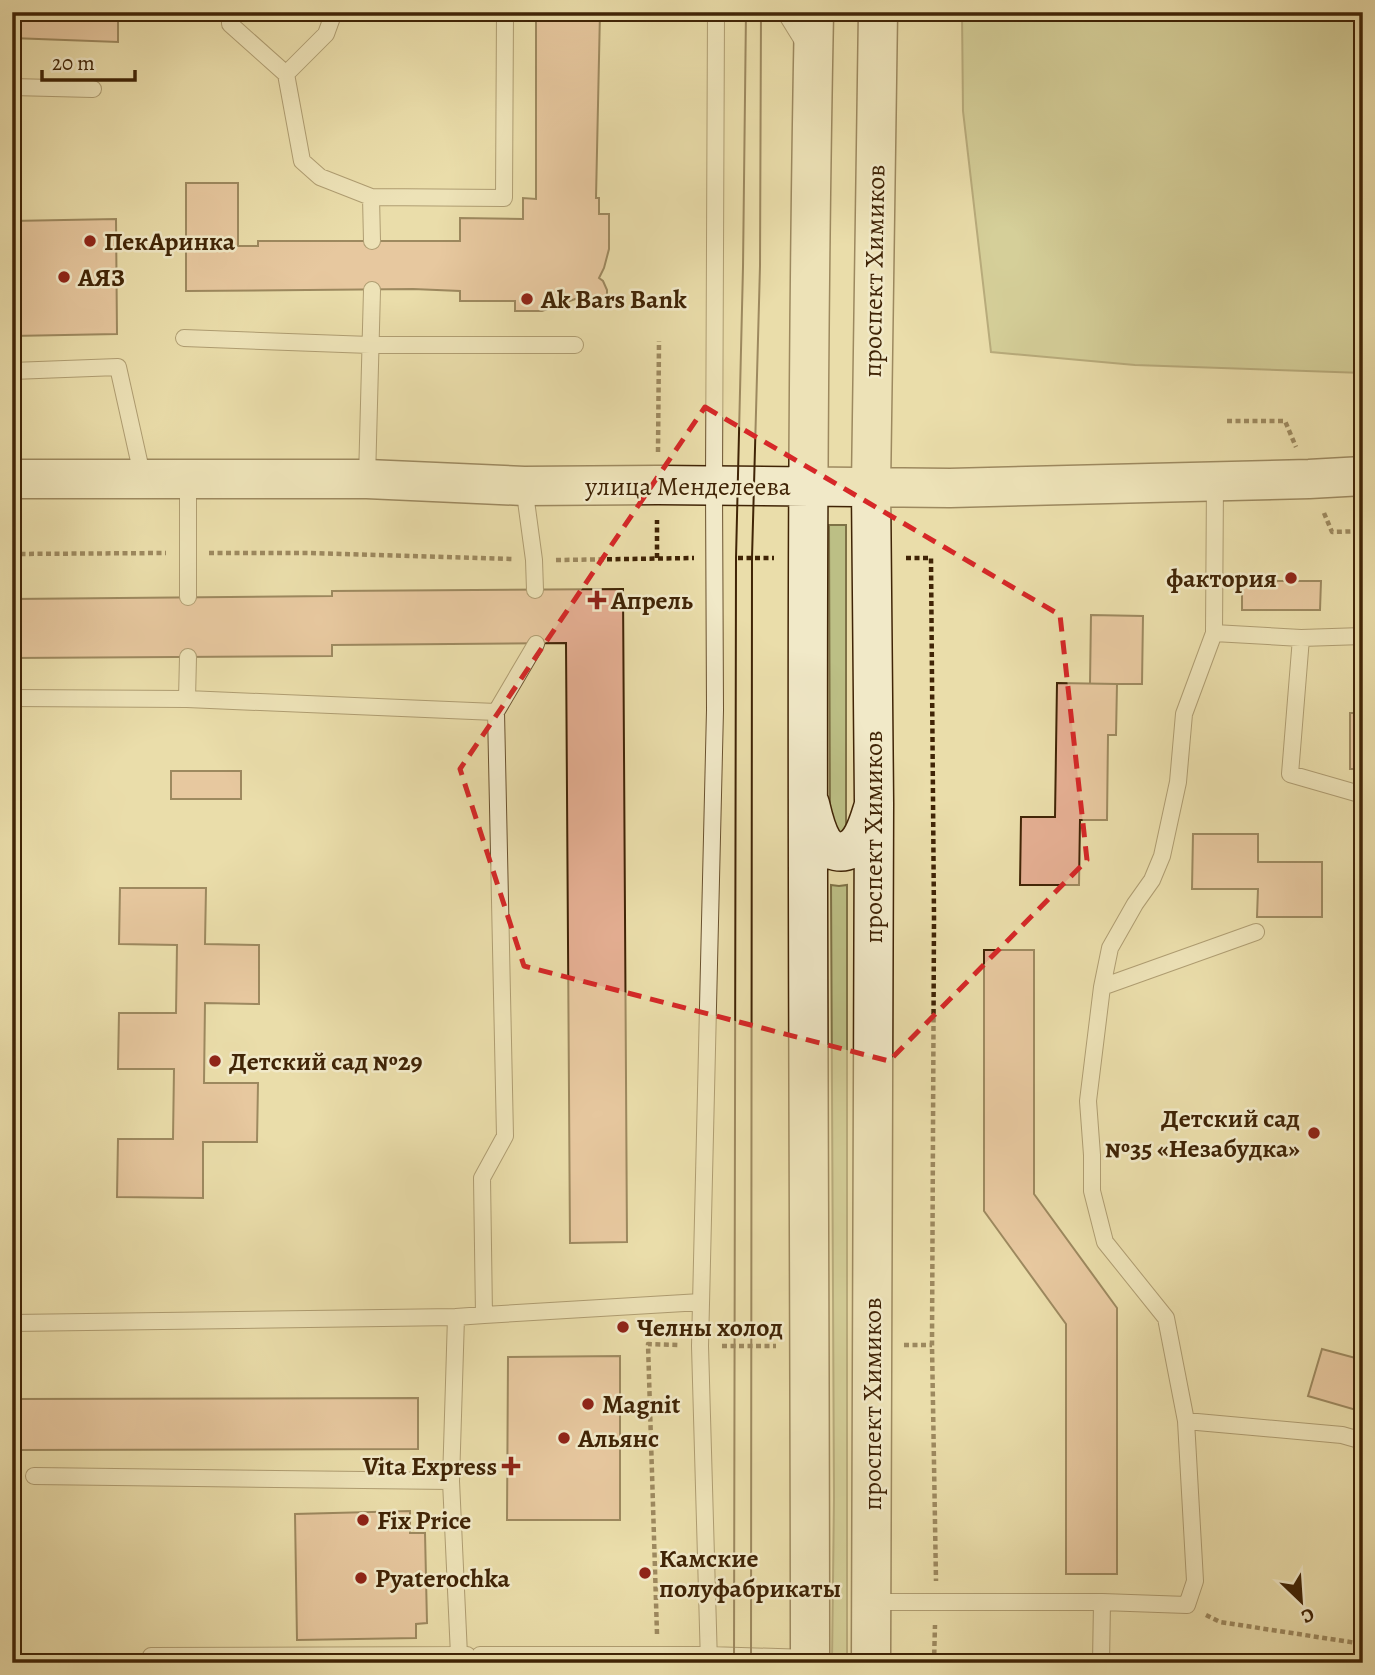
<svg xmlns="http://www.w3.org/2000/svg" width="1375" height="1675" font-family="Alegreya,serif">
<rect width="100%" height="100%" fill="#eaddaa"/>
<filter id="stains"><feTurbulence type="fractalNoise" baseFrequency=".00286" numOctaves="4"/><feColorMatrix values="0 0 0 0 .2 0 0 0 0 .09 0 0 0 0 .02 0 0 0 .5 -.17"/></filter>
<radialGradient id="worn" r=".72"><stop offset=".6" stop-color="#630" stop-opacity="0"/><stop offset="1" stop-color="#630" stop-opacity=".3"/></radialGradient>
<path fill="#bcbf85" stroke="#7e7246" stroke-width="2" d="M962,12H1363V373L1135,365L991,352L963,111Z
M829,525H846V826L842,832H834L830,826Z
M831,885L839,886L847,885V1663H832L834,1498Z"/>
<path fill="#e5af93" stroke="#402406" stroke-width="2" d="M12,12H118V42L12,38Z
M269,12H318V19L270,21Z
M536,12H600L596,198H599V214H609V249L604,268L599,278L603,281L607,290V297L603,302L596,307H590L584,305L578,298L542,311H515V301H460V291L413,289L186,291V183H238V246H258V241H460V218L523,219V198L536,199Z
M116,219L117,334L12,336V221Z
M1242,581H1321L1320,610H1242Z
M623,589L627,1242L570,1243L566,643L332,645V656L12,658V599L332,596V591Z
M1091,615L1143,616L1142,684H1090Z
M1057,683L1117,684L1116,735H1108L1107,820H1080L1079,885H1020L1021,817H1055Z
M1350,713H1363V769H1350Z
M171,771H241V799H171Z
M1193,834H1258V862H1322V917H1257L1258,889H1192Z
M120,888H206L205,944L259,945V1004L205,1003L204,1083H258L257,1142H203V1198L117,1197L118,1139H173L174,1069H118L119,1013H176L177,945L119,944Z
M984,950H1034V1194L1117,1308V1574H1066V1324L984,1211Z
M1322,1349L1363,1360V1412L1308,1396Z
M620,1356V1520H507L508,1357Z
M418,1398V1449L12,1450V1399Z
M410,1511V1533H425L427,1623L416,1624V1638L297,1640L295,1514Z"/>
<g fill="none" stroke-linecap="round" stroke-linejoin="round">
<g stroke="#6a522f" stroke-width="18">
<path id="lane" d="M230,12V24L286,74
M334,12L326,34L286,74L302,161L320,177L371,197L504,198L505,12
M785,12L806,46
M12,87L93,89
M371,197L372,241
M184,338L370,345H575
M12,371L118,367L143,479
M188,478V597
M367,479L372,290
M1215,481L1214,633L1301,638L1363,636
M524,486L534,560L535,590
M1301,638L1290,774L1363,795
M12,698L187,699L496,712L536,644
M187,699L188,657
M496,712L505,1136L482,1178L484,1315L701,1302
M1102,987L1110,948L1135,904L1152,880L1162,856L1178,782L1184,714L1214,633
M12,1323L456,1317
M1186,1421L1342,1435L1363,1441
M34,1476L451,1481
M872,1602H1102L1101,1663
M1102,1602L1187,1605L1195,1581L1186,1421L1166,1318L1105,1242L1092,1191V1155L1088,1101L1102,987L1256,932
M459,1655L451,1481L456,1317L484,1315
M150,1663L151,1656L467,1655
M480,1663V1655H709L810,1658
M709,1663L700,1346L715,710L714,485L716,12"/>
</g>
<g stroke="#402406" stroke-width="41">
<path id="secondary" d="M12,479H367L524,486L658,485L950,488L1309,479L1363,476
M810,804C813,817 816,831 823,842C826,846 831,850 836,851C860,856 868,824 873,808
M810,1663C810,1113 803,562 814,12
M871,1663L874,803L871,487L878,12"/>
</g>
<path stroke="#402406" stroke-width="4.5" stroke-dasharray="5 3.5" stroke-linecap="butt" d="M1227,421H1285L1296,447
M658,452L659,341
M1324,513L1332,532L1363,531
M209,553H310L512,559
M12,554L166,553
M657,558V520
M738,558H774
M906,558H931L934,918L932,1345L936,1581
M556,560L694,558
M904,1345H932
M722,1346H776
M1206,1615L1220,1622L1363,1644
M657,1634L648,1344L678,1345
M934,1663L935,1625"/>
<use href="#lane" stroke="#f1e9c8" stroke-width="16"/>
<use href="#secondary" stroke="#f1e9c8" stroke-width="38"/>
<path stroke="#402406" stroke-width="2" d="M734,1663L736,558L743,267L746,12
M751,1663L752,558L760,266L761,12"/>
</g>
<path d="M0 0H1375V1675H0ZM705,407L1060,615L1087,860L889,1061L524,966L460,769Z" fill="#eaddaa" fill-opacity=".55" fill-rule="evenodd"/>
<path fill="none" stroke="#d62828" stroke-width="5" stroke-dasharray="14 9" stroke-linejoin="round" d="M705,407L1060,615L1087,860L889,1061L524,966L460,769Z"/>
<g fill="#8f2418" stroke="#f1e9c8" stroke-width="2.5">
<circle cx="90" cy="241" r="7"/>
<circle cx="64" cy="277" r="7"/>
<circle cx="527" cy="299" r="7"/>
<circle cx="1291" cy="578" r="7"/>
<path d="M593.5 589.5h7v7h7v7h-7v7h-7v-7h-7v-7h7z"/>
<circle cx="215" cy="1061" r="7"/>
<circle cx="1314" cy="1133" r="7"/>
<circle cx="623" cy="1327" r="7"/>
<circle cx="588" cy="1404" r="7"/>
<circle cx="564" cy="1438" r="7"/>
<path d="M507.5 1455.5h7v7h7v7h-7v7h-7v-7h-7v-7h7z"/>
<circle cx="363" cy="1520" r="7"/>
<circle cx="645" cy="1573" r="7"/>
<circle cx="361" cy="1578" r="7"/>
</g>
<g text-anchor="middle" dominant-baseline="central" stroke-width="5" stroke-linejoin="round" paint-order="stroke">
<g font-size="26" font-weight="bold" fill="#402406" stroke="#f1e9c8" text-anchor="start">
<text x="104" y="241">ПекАринка</text>
<text x="78" y="277">АЯЗ</text>
<text x="541" y="299">Ak Bars Bank</text>
<text x="1277" y="578" text-anchor="end">фактория</text>
<text x="611" y="600">Апрель</text>
<text x="229" y="1061">Детский сад №29</text>
<text x="1300" y="1118" text-anchor="end">Детский сад<tspan x="1300" dy="30">№35 «Незабудка»</tspan></text>
<text x="637" y="1327">Челны холод</text>
<text x="602" y="1404">Magnit</text>
<text x="578" y="1438">Альянс</text>
<text x="497" y="1466" text-anchor="end">Vita Express</text>
<text x="377" y="1520">Fix Price</text>
<text x="659" y="1558">Камские<tspan x="659" dy="30">полуфабрикаты</tspan></text>
<text x="375" y="1578">Pyaterochka</text>
</g>
<g font-size="26" fill="#402406" stroke="#f1e9c8">
<text transform="translate(874 271) rotate(-89)">проспект Химиков</text>
<text x="688" y="486">улица Менделеева</text>
<text transform="translate(873 837) rotate(-90)">проспект Химиков</text>
<text transform="translate(872 1404) rotate(-90)">проспект Химиков</text>
</g>
</g>
<rect width="1375" height="1675" fill="none" stroke="#eaddaa" stroke-width="42"/>
<rect x="14" y="14" width="1347" height="1647" fill="none" stroke="#402406" stroke-width="3.5"/>
<rect x="21" y="21" width="1333" height="1633" fill="none" stroke="#402406" stroke-width="2"/>
<g transform="translate(1301 1601) rotate(155)" stroke="#f1e9c8" stroke-width="5" paint-order="stroke">
<path d="M0-5L12 26L0 18L-12 26Z" fill="#402406"/>
<text y="-10" font-size="19" font-weight="bold" text-anchor="middle" fill="#402406">С</text>
</g>
<path d="M42 70v10h93v-10" fill="none" stroke="#402406" stroke-width="3.5"/>
<text x="52" y="70" font-size="21" fill="#402406" stroke="#f1e9c8" stroke-width="5" paint-order="stroke">20 m</text>
<rect width="100%" height="100%" filter="url(#stains)"/>
<rect width="100%" height="100%" fill="url(#worn)"/>
</svg>
